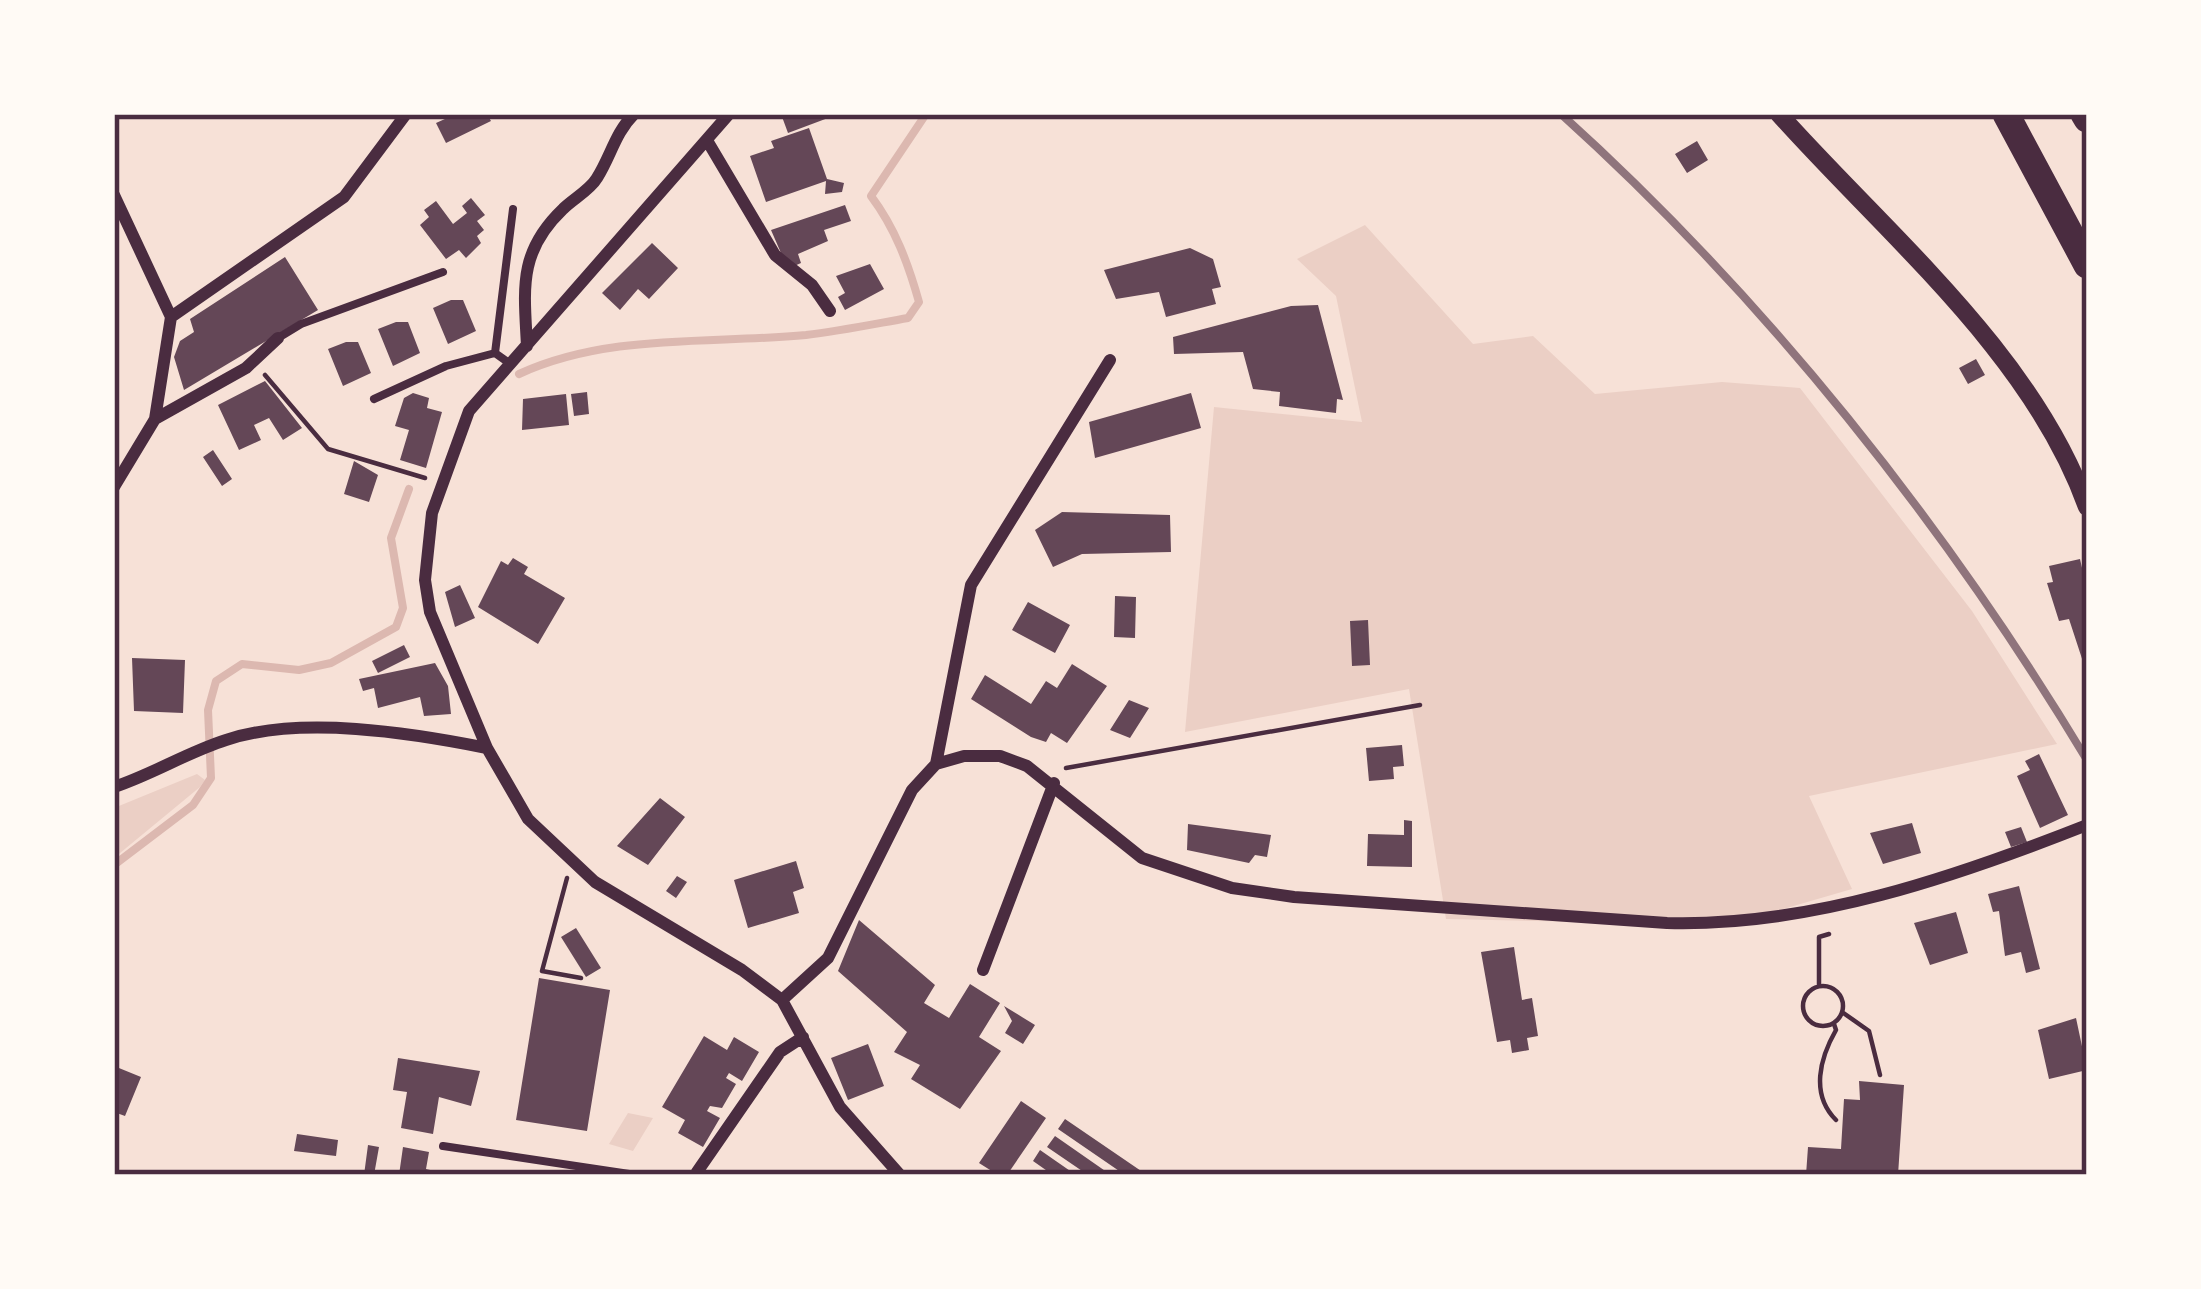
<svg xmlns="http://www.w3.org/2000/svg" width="2201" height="1289" font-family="'Times New Roman',serif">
<rect width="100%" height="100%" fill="#f7e1d7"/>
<path fill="#ebcfc5" d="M1365,225L1473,344L1533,336L1595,394L1722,382L1800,388L1972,611L2057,744L1809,796L1852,889L1728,925L1446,919L1409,689L1185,732L1214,407L1362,422L1336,296L1297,259Z
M197,774L205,780L200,787L114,858V808Z
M628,1113L653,1118L633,1151L609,1144Z"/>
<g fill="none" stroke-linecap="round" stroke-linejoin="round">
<path stroke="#dcb8b0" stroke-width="8" d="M519,374C608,333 710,344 806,335C840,331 874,324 908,318L919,302C908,263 895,228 871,196L926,114
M114,865L193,805L211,778L208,710L216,681L242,664L299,670L331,663L396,627L403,608L391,538L409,489"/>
</g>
<path fill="#644757" d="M456,114H487L491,121L446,143L436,123Z
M781,114H826L828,118L788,133Z
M809,128L827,179L844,183L842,192L825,194L826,181L766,202L750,156L774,148L771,141Z
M1697,141L1708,160L1687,173L1675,154Z
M471,198L485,215L477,221L484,230L477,236L481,243L466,258L459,250L446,259L420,225L429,217L424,210L436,201L453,224L467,213L462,206Z
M845,205L851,221L824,230L828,241L798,254L801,263L792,267L784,260L771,230Z
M652,243L678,268L649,299L638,289L620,310L602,293Z
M1190,248L1213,259L1221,287L1212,289L1216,304L1166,317L1159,292L1116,299L1104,270Z
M285,257L318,310L184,390L174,357L180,341L194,332L190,319Z
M870,264L884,289L845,310L838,297L845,293L836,276Z
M451,300H463L476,331L448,344L433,308Z
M1318,305L1343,400L1337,399L1336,413L1279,406L1280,392L1253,389L1243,352L1174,354L1173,337L1291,306Z
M396,322H408L420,353L393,366L378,329Z
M346,342H358L371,373L343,386L328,349Z
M1976,359L1985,375L1968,384L1959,368Z
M265,381L302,428L283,440L269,418L254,425L261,440L239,450L218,405Z
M587,392L589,414L574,416L571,394Z
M413,393L429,398L427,408L442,412L426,468L400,460L409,430L395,426L404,398Z
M1191,393L1201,428L1095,458L1089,422Z
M566,394L569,425L522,430L523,399Z
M213,450L232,479L222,486L203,457Z
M354,461L378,475L369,502L344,494Z
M1062,512L1170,515L1171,552L1082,554L1053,567L1035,530Z
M513,558L528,567L524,574L565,598L538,644L478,607L501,561L508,565Z
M2080,559L2087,590L2086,671L2069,619L2059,621L2047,583L2053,582L2049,566Z
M460,585L475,618L455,627L445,592Z
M1115,596L1136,597L1135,638L1114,637Z
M1028,602L1070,625L1055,653L1012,630Z
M1368,620L1370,665L1352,666L1350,621Z
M404,645L410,657L378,673L372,661Z
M132,658L185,660L183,713L134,711Z
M435,663L448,686L451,714L424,716L420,697L378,708L374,688L363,691L359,679Z
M1072,664L1107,686L1067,743L1051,733L1046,742L1031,737L971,699L985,675L1031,704L1046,681L1057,688Z
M1129,700L1149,708L1130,738L1110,730Z
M1402,745L1404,766L1393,767L1394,779L1369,781L1366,748Z
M2039,754L2068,815L2040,828L2017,776L2030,770L2025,761Z
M660,798L685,817L648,865L617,846Z
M1404,820L1412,821V867L1367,866L1368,834L1404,835Z
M1912,823L1921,853L1883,864L1870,833Z
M1188,824L1271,835L1267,857L1255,855L1249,863L1187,850Z
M2021,827L2027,842L2011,847L2005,832Z
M796,861L804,888L793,892L799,913L748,928L734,880Z
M677,876L687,882L676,898L666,891Z
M2019,886L2040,969L2026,973L2021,952L2005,956L1999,911L1993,912L1988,894Z
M1956,912L1968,953L1930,965L1914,923Z
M859,920L935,985L924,1003L949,1018L970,984L1000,1003L979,1037L1001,1051L960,1109L911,1079L920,1065L894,1052L907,1032L838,971Z
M576,928L601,968L586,977L561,937Z
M1514,947L1522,1000L1532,998L1538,1036L1527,1038L1529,1050L1512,1053L1510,1040L1497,1042L1481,952Z
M539,978L610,990L587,1131L516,1120Z
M1004,1006L1035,1025L1023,1044L1005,1033L1012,1021Z
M2076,1018L2087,1070L2049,1079L2038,1030Z
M704,1036L727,1050L734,1037L759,1052L742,1081L729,1073L726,1078L736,1084L722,1108L710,1106L707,1111L720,1118L703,1147L678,1133L685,1120L662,1107Z
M868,1044L884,1086L848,1100L831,1058Z
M398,1058L480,1071L471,1106L439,1097L433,1134L401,1128L407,1092L393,1090Z
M114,1066L141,1077L125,1116L114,1112Z
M1859,1081L1904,1085L1898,1175H1806L1808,1147L1841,1149L1844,1099L1860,1100Z
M1021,1101L1046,1118L1007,1175H998L979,1163Z
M1065,1119L1147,1175H1125L1058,1129Z
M297,1134L338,1140L336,1156L294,1151Z
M1055,1136L1111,1175H1088L1047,1147Z
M368,1145L379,1147L374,1175H364Z
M403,1147L429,1152L426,1169L451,1175H399Z
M1040,1150L1076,1175H1053L1033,1161Z"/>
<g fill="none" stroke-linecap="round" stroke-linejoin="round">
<path stroke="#4a2c40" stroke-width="4.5" d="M265,375L328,449L425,478
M1066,768L1420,705
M567,878L542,971L581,978
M1803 1006a20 20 0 1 1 40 0a20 20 0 1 1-40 0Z
M1819,986V937L1829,934
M1842,1012L1869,1031L1880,1075
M1834,1024L1836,1030C1820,1058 1810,1094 1836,1120"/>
<path stroke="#4a2c40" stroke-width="8" d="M278,338L301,324L443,272
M495,353L513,209
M374,399L446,366L495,353L509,363
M443,1146L636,1175"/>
<path stroke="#4a2c40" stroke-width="12" d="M729,114L469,411L432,513L425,580L430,612L487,748L528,819L595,882L742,970L782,1000L840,1107L900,1175
M708,142L775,255L812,285L830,311
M114,195L171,317
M527,346C524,288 518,252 563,209C573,199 590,190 597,178C611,156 615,133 634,114
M155,419L246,368L278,338
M114,487L155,419L171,317L344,197L406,114
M936,764L971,585L1110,360
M114,787C153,774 188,752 226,740C300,715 412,733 487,748
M983,970L1054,783
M782,1000L828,958L912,790L936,764L964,756H1000L1027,766L1142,858L1232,888L1294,897L1667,923C1810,927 1955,877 2087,825
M697,1172L780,1052L803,1037"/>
<path stroke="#4a2c40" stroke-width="18" d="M1779,114C1886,234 2032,353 2087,507"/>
<path stroke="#4a2c40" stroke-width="27" d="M2006,114L2087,265
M2084,114L2087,119"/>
<path stroke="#8f747c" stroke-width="8" d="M1561,114C1766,299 1945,524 2087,760"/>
</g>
<rect width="2201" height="1289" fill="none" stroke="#fffaf5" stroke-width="234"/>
<rect x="117" y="117" width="1967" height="1055" fill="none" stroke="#4a2c40" stroke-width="4.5"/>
</svg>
